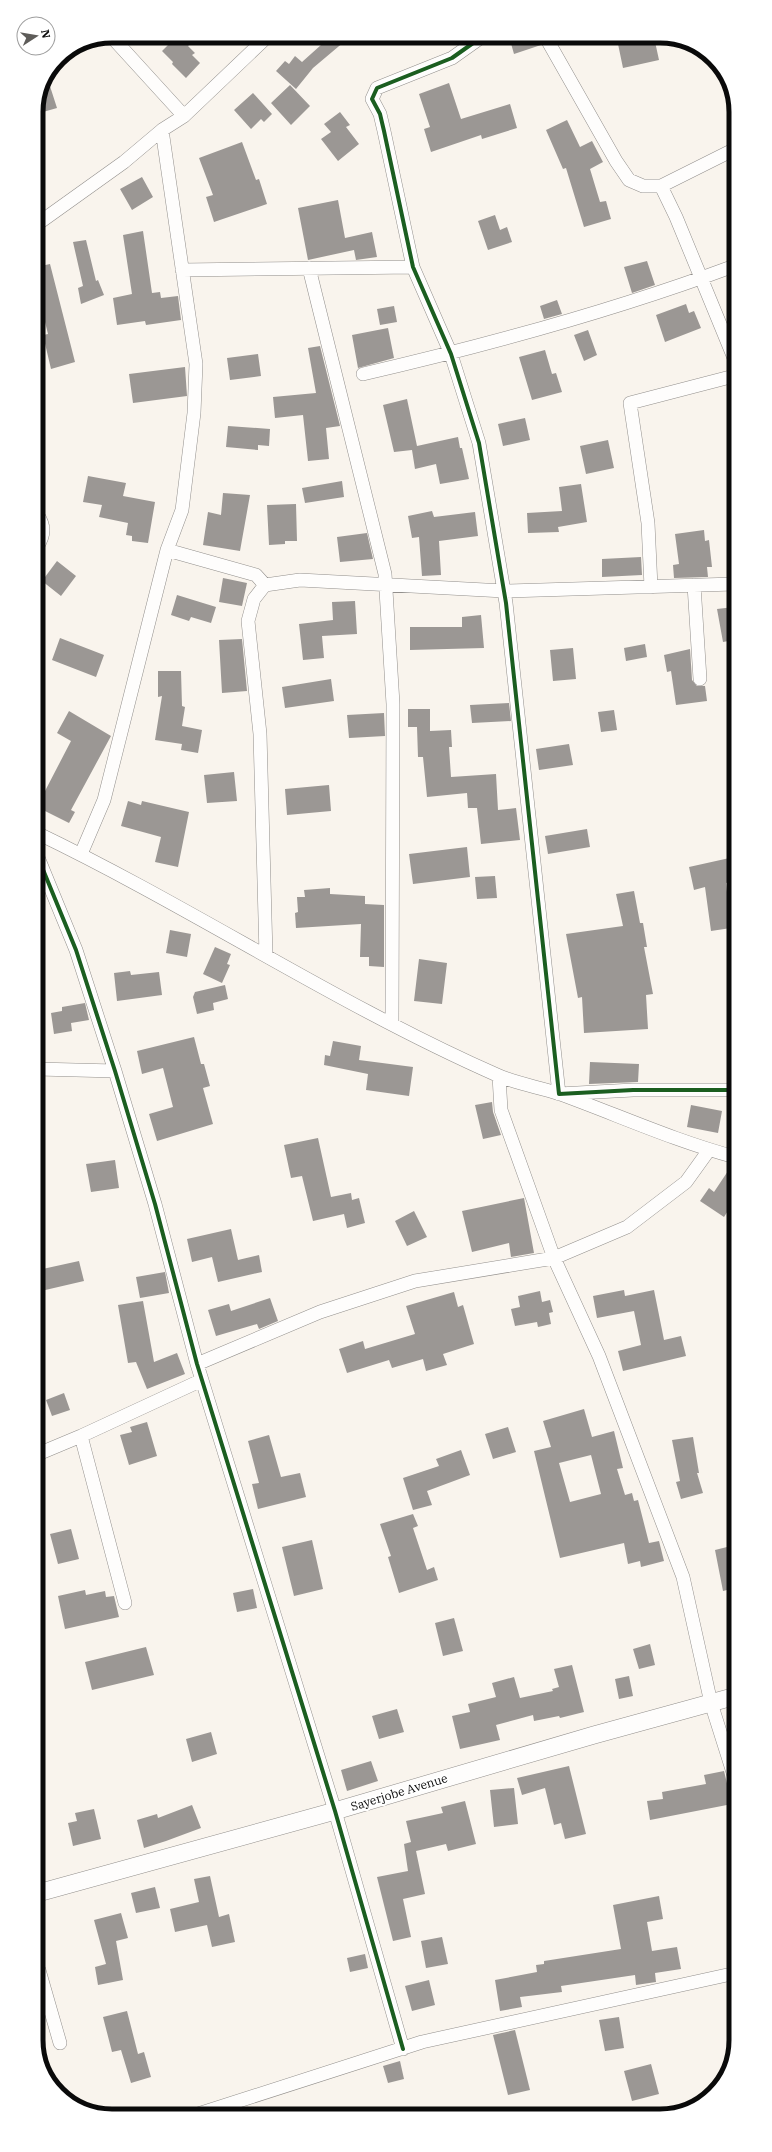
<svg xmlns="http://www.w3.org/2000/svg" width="772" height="2152" font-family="'IBM Plex Serif',serif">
<rect width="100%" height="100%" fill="#f9f4ed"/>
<path fill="#9b9794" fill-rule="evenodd" d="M158,36H184L191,43L188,46L195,53L192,55L200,63L186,78L172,64L173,62L162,51L168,45Z
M314,36H351L313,68L296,89L276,71L285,61L289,64L295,56L302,62L321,45Z
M522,36H537L541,45L514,54L510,40Z
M654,37L659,60L623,68L618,44Z
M48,80L57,108L43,112L39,100Z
M449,83L461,119L510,104L517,128L482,139L481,135L431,152L424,129L430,127L419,94Z
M290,85L310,106L291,125L271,103Z
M253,93L272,114L264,122L261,119L251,129L234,110Z
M340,112L350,125L346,127L359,144L338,161L321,139L331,132L324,124Z
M567,120L580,147L592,141L603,162L590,169L600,202L606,201L611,219L584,227L566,168L563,169L546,130Z
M242,142L256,180L259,179L267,204L214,222L206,197L213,195L199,158Z
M142,177L153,197L132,210L120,189Z
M338,200L345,238L372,232L377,257L356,260L354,250L308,260L298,208Z
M495,215L500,230L507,227L512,242L488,250L478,221Z
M143,231L152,293L160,292L161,298L178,296L181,320L146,325L145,321L117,325L113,298L132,294L123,235Z
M86,240L96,281L98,280L104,295L81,304L78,288L83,286L73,242Z
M647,261L655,285L632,293L624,267Z
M50,264L75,362L51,369L43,335L48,334L41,306L36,307V267Z
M557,300L562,314L544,319L540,306Z
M686,304L689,313L694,311L701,328L665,342L656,315Z
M394,306L397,322L380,325L377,309Z
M388,328L394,358L358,368L352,335Z
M588,330L597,355L584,361L574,335Z
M320,346L340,426L326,428L329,459L308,461L303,415L275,418L273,397L316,393L308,348Z
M545,350L552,374L556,373L562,392L532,400L519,357Z
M258,354L261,376L230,380L227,358Z
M185,367L187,396L133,403L129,374Z
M407,399L417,446L458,437L460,448H462L469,479L440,484L436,464L415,469L412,450L394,452L383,405Z
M525,418L530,440L503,446L498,424Z
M228,426L270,429L269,446L258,445V450L226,447Z
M608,440L614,468L586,474L580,446Z
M88,476L126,483L123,496L155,502L148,543L132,541V536L126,535L128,523L99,517L102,505L83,502Z
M342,481L344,497L305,503L302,488Z
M581,484L587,522L558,527L559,532L528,533L527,513L562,511L559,487Z
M223,493L250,495L240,551L203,545L208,512L221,515Z
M296,504L297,541H285V544L269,545L267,505Z
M432,511L434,517L475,512L478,536L439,541L441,575L422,576L419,537L412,538L408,516Z
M704,530L705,541L709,540L712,567H707L708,577L674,578L673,565L679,564L675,534Z
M367,533L373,559L340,562L337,537Z
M641,557L642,575L602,577V559Z
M57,561L76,576L61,596L42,581Z
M223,578L247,583L242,606L219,602Z
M177,595L216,607L211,623L191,617L189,621L171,615Z
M355,601L357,634L322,636L324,658L303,660L299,624L333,620L332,602Z
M734,607V640L723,642L717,609Z
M481,615L484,648L410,650V627H462V617Z
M60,638L104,655L96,677L52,660Z
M242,639L247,691L222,693L219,640Z
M645,644L647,657L626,661L624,648Z
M573,648L576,679L553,681L550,650Z
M690,649L692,680L697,686H705L707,701L676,705L671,671L667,672L664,655Z
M158,671H181L182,706L185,707L182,726L202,730L198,753L181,750L182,744L155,740L162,696L158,697Z
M331,679L334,701L285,708L282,687Z
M509,703L511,721L472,723L470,705Z
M408,709H430V731L451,730L452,747H449L451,777L496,774L498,810L516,808L520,840L481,844L477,808H468L467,793L427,797L423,757H418L417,727H408Z
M614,710L617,730L601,732L598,712Z
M69,711L111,736L71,810L75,812L69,823L37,807V797L41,789L45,791L71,741L57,733Z
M384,713L385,736L349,738L347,715Z
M569,744L573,765L539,770L536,749Z
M234,772L237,801L207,803L204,775Z
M329,785L331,811L287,815L285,789Z
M128,801L141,805L142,801L189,812L178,867L155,862L161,837L121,826Z
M587,829L590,847L548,854L545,836Z
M467,847L470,877L413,884L409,854Z
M734,857V881L726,883L731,928L711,931L705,887L694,890L689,867Z
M495,876L497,898L477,899L475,877Z
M330,888V894L365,896V904L384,905V967L369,966V957H360L361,924L296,928L295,913L298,912L297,897H305L304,890Z
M634,891L640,923H643L647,947H644L653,994L646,995L648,1029L584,1033L582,997L578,998L566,934L623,926L616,894Z
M170,930L191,934L187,957L166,953Z
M215,947L231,954L227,964L230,965L222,983L203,974Z
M419,959L447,963L442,1004L414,1001Z
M130,971L131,975L159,972L162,995L117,1001L114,973Z
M225,985L228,999L213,1003L214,1010L197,1014L193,997L195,992Z
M85,1003L89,1020L71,1023L72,1031L54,1034L51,1013L62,1011V1007Z
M194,1037L201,1064H204L210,1086L203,1088L213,1124L157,1141L149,1114L173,1107L163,1068L142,1074L137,1051Z
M333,1041L361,1046L359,1060L413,1067L409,1096L366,1090L368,1074L324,1065L325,1055L330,1056Z
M590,1062L639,1064L638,1082L589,1084Z
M492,1102L493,1112L501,1135L483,1139L475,1105Z
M691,1105L722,1111L718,1133L687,1127Z
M318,1138L331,1197L351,1193L352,1200L359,1198L365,1223L347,1228L344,1214L313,1221L302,1176L291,1178L284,1145Z
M115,1160L119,1188L91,1192L86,1164Z
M732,1165H735V1200L724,1217L700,1201L709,1188L714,1192Z
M524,1198L534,1253L511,1257L509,1243L472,1252L462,1211Z
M414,1211L427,1237L407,1246L395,1221Z
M231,1229L238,1260L259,1255L262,1272L218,1282L212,1257L192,1262L187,1239Z
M79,1261L84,1281L41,1291L38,1270Z
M165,1272L169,1293L140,1298L136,1277Z
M624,1290L625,1296L654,1290L664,1340L681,1336L686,1356L623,1371L618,1351L641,1345L634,1311L597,1318L593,1296Z
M540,1291L542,1302L550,1300L553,1312L549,1313L551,1324L538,1327L537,1322L515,1326L511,1309L520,1307L518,1296Z
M454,1292L458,1307L463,1305L474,1344L443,1354L447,1365L426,1371L423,1359L392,1368L389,1360L347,1373L339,1349L363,1341L365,1349L415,1334L406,1306Z
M270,1298L278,1321L259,1329L257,1324L216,1336L208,1310L229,1304L231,1311Z
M143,1301L154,1362L177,1353L185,1374L147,1389L136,1362L128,1363L118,1305Z
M64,1393L70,1410L52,1416L46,1400Z
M584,1409L592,1437L614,1431L623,1468L617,1469L625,1495L632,1493L634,1501L638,1500L649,1543L659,1541L664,1561L641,1567L640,1561L628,1564L624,1543L560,1558L534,1451L551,1447L543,1421ZM591,1455L601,1494L570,1502L559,1463Z
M147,1422L157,1456L129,1465L120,1435L132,1432L130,1427Z
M508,1427L516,1452L493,1459L485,1434Z
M269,1435L281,1477L300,1473L306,1497L258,1509L252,1484L259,1483L248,1441Z
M693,1437L699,1473H697L703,1493L681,1499L676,1482L680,1481L672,1440Z
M461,1450L470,1475L427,1491L432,1505L413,1510L403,1478L439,1466L436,1459Z
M413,1514L418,1526L413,1528L427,1570L434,1567L438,1580L399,1593L388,1557L391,1556L380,1524Z
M71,1529L79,1559L58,1564L50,1534Z
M312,1540L323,1589L294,1596L282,1547Z
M735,1545V1588L723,1591L715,1550Z
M253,1589L257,1608L237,1612L233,1593Z
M85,1590L86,1595L105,1591L106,1597L114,1596L119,1617L65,1629L58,1596Z
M454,1618L463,1651L443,1656L435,1623Z
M650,1644L655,1665L639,1669L633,1649Z
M146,1647L154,1675L92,1690L85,1662Z
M572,1665L584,1712L560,1718L559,1716L534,1721L533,1715L496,1725L500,1740L460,1749L452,1716L470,1712L468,1704L496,1697L492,1683L514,1677L520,1698L553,1691L552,1689L559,1687L554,1669Z
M629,1676L633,1696L619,1699L615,1679Z
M397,1709L404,1732L379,1739L372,1716Z
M211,1732L217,1754L192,1762L186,1739Z
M371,1761L378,1781L347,1791L341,1770Z
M569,1766L586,1834L565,1839L561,1823L554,1825L545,1788L522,1795L517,1778Z
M724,1771L732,1804L650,1820L647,1801L663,1799L662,1792L706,1784L704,1775Z
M514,1788L518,1824L494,1827L490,1790Z
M465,1801L476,1844L448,1851L446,1844L416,1851L425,1894L403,1899L411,1937L393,1941L377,1877L408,1871L404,1844L411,1842L406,1821L443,1813L441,1807Z
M192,1805L201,1828L166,1841L144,1848L137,1820L157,1814L158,1818Z
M94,1809L101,1839L73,1846L68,1823L77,1821L75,1813Z
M210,1876L219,1917L229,1914L235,1942L212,1947L207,1925L175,1932L170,1909L199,1902L194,1879Z
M155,1887L160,1908L136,1913L131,1893Z
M659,1896L663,1919L647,1922L652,1951L677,1947L681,1969L655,1973L656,1982L636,1985L635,1975L561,1986L562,1992L520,1997L522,2007L500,2011L495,1980L537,1972L536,1965L544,1964V1961L621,1949L613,1905Z
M121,1913L128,1938L116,1941L123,1980L98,1985L95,1967L106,1964L94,1920Z
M442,1937L448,1964L426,1968L421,1941Z
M365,1954L368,1968L350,1972L347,1958Z
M429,1980L435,2005L412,2011L405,1986Z
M127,2011L138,2054L144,2052L151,2077L131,2083L121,2050L112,2052L103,2017Z
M619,2017L624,2048L605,2051L599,2020Z
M515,2030L530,2090L508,2095L493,2035Z
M400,2061L404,2079L388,2083L383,2066Z
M651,2064L659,2094L632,2101L624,2071Z"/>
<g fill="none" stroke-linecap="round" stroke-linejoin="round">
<g stroke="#928f8c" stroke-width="14">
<path id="minor" d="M111,36L184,116
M483,36L452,58L377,88L372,99L380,114L384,131L413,267L451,354L479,443L506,603L559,1094L633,1090H735
M545,36L616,161L629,180L643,186H661L733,150
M661,186L676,217L734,358
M36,225L124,162L162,130L184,116L268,36
M309,268L385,574L393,704L392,1023
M182,270L413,267
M363,374C488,345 613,311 734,266
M37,514C45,526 45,534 37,547
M167,550L256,575L265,585L254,599L248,621L260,734L266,955
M265,585L300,580L504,591L734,584
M694,585L700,679
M651,587L648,523L630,403L734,376
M37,833C193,908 338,1005 497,1075C517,1084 539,1087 560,1094C618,1115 675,1141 735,1157
M81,854L104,800L167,550L182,510L194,413L196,364L162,130
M37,855L76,950L115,1071L155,1204L197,1364L335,1811L403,2049
M37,1069L115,1071
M499,1076L501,1110L554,1258L599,1356L683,1577L711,1703L736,1782
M197,1364L320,1312L415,1281L554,1258L627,1227L686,1182L709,1150
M81,1436L125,1603
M38,1454L81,1436L202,1380
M39,1970L60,2043
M195,2115L422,2042L736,1973"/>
</g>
<g stroke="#928f8c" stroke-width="18">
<path id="tertiary" d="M38,1893L335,1811L594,1735L736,1696"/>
</g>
<use href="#minor" stroke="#fefdfc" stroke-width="13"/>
<use href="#tertiary" stroke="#fefdfc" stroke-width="17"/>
<g stroke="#fff" stroke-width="6">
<path id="cycleway" d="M483,36L452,58L377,88L372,99L380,114L384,131L413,267L451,354L479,443L506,603L559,1094L633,1090H735
M37,855L76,950L115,1071L155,1204L197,1364L335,1811L403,2049"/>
</g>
<use href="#cycleway" stroke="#1b5e20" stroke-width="4"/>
</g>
<g text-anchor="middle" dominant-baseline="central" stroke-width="4" stroke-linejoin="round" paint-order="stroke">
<g font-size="12" fill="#0a0a0a" stroke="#fff">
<text transform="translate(399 1792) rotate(-17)">Sayerjobe Avenue</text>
</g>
</g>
<path d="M0 0H772V2152H0ZM112 43H660A69 69 0 0 1 729 112V2040A69 69 0 0 1 660 2109H112A69 69 0 0 1 43 2040V112A69 69 0 0 1 112 43Z" fill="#fff" fill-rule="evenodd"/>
<path fill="none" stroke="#0a0a0a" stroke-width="5" d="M112 43H660A69 69 0 0 1 729 112V2040A69 69 0 0 1 660 2109H112A69 69 0 0 1 43 2040V112A69 69 0 0 1 112 43Z"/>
<g transform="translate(36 36) rotate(78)"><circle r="19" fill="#ffffff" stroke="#9d9d9d"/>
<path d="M0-3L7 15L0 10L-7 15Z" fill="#5e5c59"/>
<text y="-6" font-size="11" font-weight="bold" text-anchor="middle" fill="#0a0a0a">N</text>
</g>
</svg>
